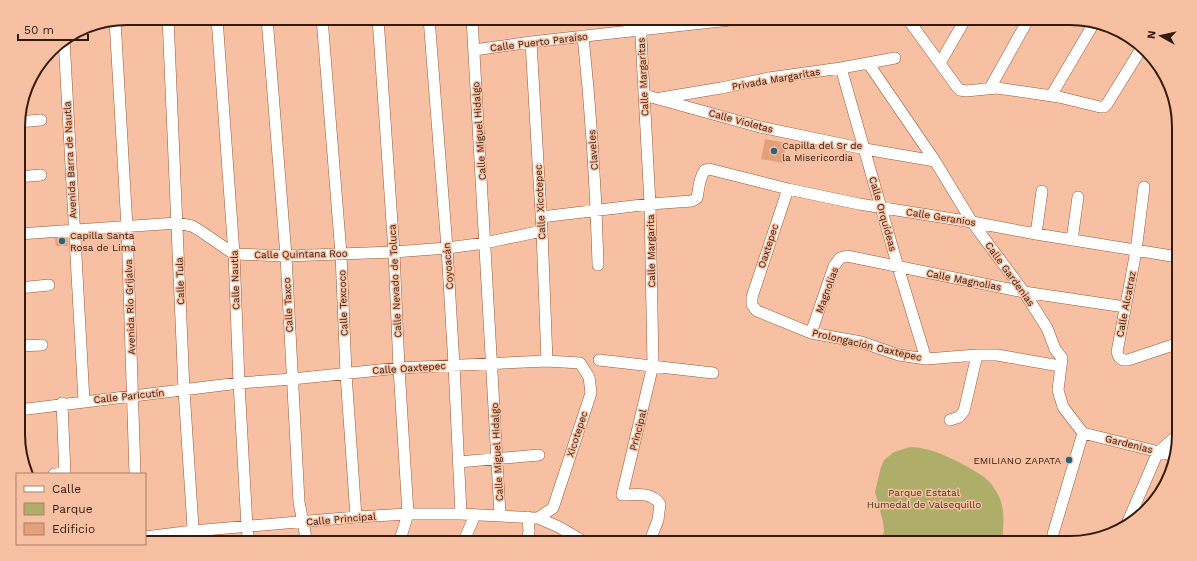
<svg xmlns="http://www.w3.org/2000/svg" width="1197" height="561" font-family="'Work Sans',sans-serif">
<rect width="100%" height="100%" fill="#f8c0a3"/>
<path fill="#aeae6a" d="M910,447C933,447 965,464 984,477C991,482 999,494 1001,502C1005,515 1003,530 1002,543H881L884,531L883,522L875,492L881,467L884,460L894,452Z"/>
<path fill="#e4a07c" d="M765,139L786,143L783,163L761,159Z
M55,238H68V246H56Z"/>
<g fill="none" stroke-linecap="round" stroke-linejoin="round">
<g stroke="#965836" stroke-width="12">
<path id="street" d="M168,18L184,390L194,543
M217,18L234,254L239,383L247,527L249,543
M267,18L286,256L299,502L307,543
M322,18L341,254L346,374L356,517
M378,18L394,252L399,368L408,514L399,543
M429,18L447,248L454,365L461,514
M472,18L500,515
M640,18L650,204L653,365L622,495C636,495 650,491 660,504L658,520L649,543
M907,18L957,87L960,90L966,91L997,88L1059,97L1100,107H1104L1107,104L1141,49
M115,20L127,227L135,474
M583,36C591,112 596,188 598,265
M64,39L84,401
M531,42L542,231L547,361
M474,50L531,42L748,18
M868,63L935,161L972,222L1024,292L1047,328L1055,349L1062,358L1058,390L1063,407L1083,433
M940,63L966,18
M841,68L898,267L926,359
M990,88L1029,18
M644,95L760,127L865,149L935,161
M1051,96L1094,23
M661,98L721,88L769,78L841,68L895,58
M18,122L41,120
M18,177L41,175
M1144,187L1136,251L1117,352L1119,357L1123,360H1128L1179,343
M788,189L752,297V305L757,311L811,333L861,342L899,355L926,359L977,355H997L1060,366
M541,217L650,204L692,201L697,198C699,188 699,178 705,170L709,169L788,189L859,204L972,222L1036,234L1178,257
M19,234L177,223L192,226L199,230L234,254L286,256L394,252L447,248L485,243L542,231
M1036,234L1042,191
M1072,240L1078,197
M19,288L49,285
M811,333L834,266L840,258L847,256L1024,292L1125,307
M19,346L42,345
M599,360L713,373
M62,403L65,474
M19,410L239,383L292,379L399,368L547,361L580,363L589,377L591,393L553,508L538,518
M950,420L959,417L964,411L977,355
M1083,433L1175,456
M458,462L539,455
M54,474L65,473
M1126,526L1158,452L1179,434
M1053,534L1083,433
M145,537L193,531L356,517L408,514H461L538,518L559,527L586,543
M463,543L475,515
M527,543L529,531L528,517"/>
</g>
<use href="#street" stroke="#fff" stroke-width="11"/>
</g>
<g fill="#29637c" stroke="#f8c0a3" stroke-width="1.5">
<circle cx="774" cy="151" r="4"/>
<circle cx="62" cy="241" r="4"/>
<circle cx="1069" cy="460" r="4"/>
</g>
<g text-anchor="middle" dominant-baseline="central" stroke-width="3" stroke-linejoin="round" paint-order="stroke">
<g font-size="10" fill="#331a0b" stroke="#f8c0a3">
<text transform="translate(539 42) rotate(-7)">Calle Puerto Paraíso</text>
<text transform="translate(643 77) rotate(-93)">Calle Margaritas</text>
<text transform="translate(776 79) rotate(-10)">Privada Margaritas</text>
<text transform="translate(741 121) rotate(15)">Calle Violetas</text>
<text transform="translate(479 131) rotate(-94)">Calle Miguel Hidalgo</text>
<text transform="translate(593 150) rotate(-94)">Claveles</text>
<text transform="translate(70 160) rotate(-93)">Avenida Barra de Nautla</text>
<text transform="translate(540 202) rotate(-93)">Calle Xicotepec</text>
<text transform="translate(883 214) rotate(74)">Calle Orquídeas</text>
<text transform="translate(941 217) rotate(9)">Calle Geranios</text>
<text transform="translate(768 246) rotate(-72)">Oaxtepec</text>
<text transform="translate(651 251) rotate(-91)">Calle Margarita</text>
<text transform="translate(301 254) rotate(-1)">Calle Quintana Roo</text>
<text transform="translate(448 266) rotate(-94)">Coyoacán</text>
<text transform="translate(1010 274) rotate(54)">Calle Gardenias</text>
<text transform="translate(235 280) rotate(-92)">Calle Nautla</text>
<text transform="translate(964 280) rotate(11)">Calle Magnolias</text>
<text transform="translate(180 281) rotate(-92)">Calle Tula</text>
<text transform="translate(395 281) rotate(-93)">Calle Nevado de Toluca</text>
<text transform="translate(827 290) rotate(-70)">Magnolias</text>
<text transform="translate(343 303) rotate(-92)">Calle Texcoco</text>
<text transform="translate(1126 304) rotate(-79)">Calle Alcatraz</text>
<text transform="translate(288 305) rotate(-93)">Calle Taxco</text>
<text transform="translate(130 307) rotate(-92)">Avenida Río Grijalva</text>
<text transform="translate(867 345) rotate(13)">Prolongación Oaxtepec</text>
<text transform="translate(409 368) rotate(-4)">Calle Oaxtepec</text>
<text transform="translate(129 396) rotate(-6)">Calle Paricutín</text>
<text transform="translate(638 430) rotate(-76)">Principal</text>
<text transform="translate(577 434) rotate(-72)">Xicotepec</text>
<text transform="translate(1129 444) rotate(14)">Gardenias</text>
<text transform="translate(497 452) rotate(-93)">Calle Miguel Hidalgo</text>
<text transform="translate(341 519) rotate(-5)">Calle Principal</text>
</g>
<g font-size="10" fill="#331a0b" stroke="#f8c0a3" text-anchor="start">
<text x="782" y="145">Capilla del Sr de<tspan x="782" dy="12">la Misericordia</tspan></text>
<text x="70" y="235">Capilla Santa<tspan x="70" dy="12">Rosa de Lima</tspan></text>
<text x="1061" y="460" text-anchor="end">EMILIANO ZAPATA</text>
</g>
<g font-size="10" fill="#3f3e19" stroke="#f8c0a3">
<text x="924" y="492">Parque Estatal<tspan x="924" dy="12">Humedal de Valsequillo</tspan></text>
</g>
</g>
<path d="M0 0H1197V561H0ZM127 25H1070A102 102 0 0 1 1172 127V434A102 102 0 0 1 1070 536H127A102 102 0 0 1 25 434V127A102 102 0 0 1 127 25Z" fill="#f8c0a3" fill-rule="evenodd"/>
<path fill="none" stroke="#331a0b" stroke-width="2" d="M127 25H1070A102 102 0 0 1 1172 127V434A102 102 0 0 1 1070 536H127A102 102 0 0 1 25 434V127A102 102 0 0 1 127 25Z"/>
<rect x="16" y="473" width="130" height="72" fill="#f8c0a3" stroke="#a97e66"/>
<rect x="24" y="486" width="20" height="6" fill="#ffffff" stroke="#a97e66"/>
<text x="52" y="493" font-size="12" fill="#331a0b">Calle</text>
<rect x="24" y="503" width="20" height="12" fill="#aeae6a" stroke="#a97e66"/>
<text x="52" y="513" font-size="12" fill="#331a0b">Parque</text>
<rect x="24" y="523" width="20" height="12" fill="#e4a07c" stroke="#a97e66"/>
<text x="52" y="533" font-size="12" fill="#331a0b">Edificio</text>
<g transform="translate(1161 36) rotate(278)" stroke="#f8c0a3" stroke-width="3" paint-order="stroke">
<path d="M0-3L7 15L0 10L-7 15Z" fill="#331a0b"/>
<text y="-6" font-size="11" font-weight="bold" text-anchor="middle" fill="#331a0b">N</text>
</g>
<path d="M18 34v6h70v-6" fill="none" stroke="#331a0b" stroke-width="2"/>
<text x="24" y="34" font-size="12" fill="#331a0b" stroke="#f8c0a3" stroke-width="3" paint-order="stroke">50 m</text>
</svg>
